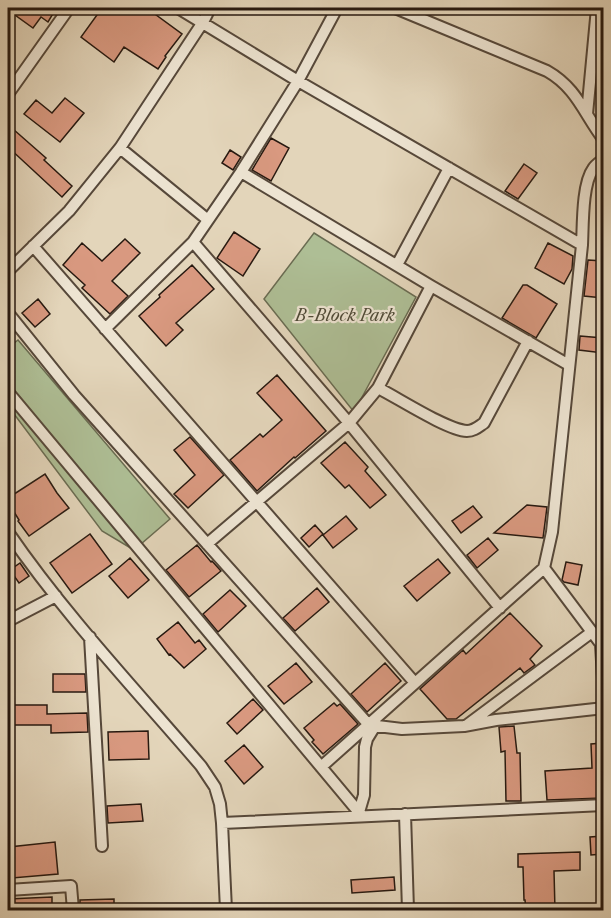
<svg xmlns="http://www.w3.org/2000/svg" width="611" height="918" font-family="'Libre Caslon Text',serif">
<rect width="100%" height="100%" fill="#e3d5ba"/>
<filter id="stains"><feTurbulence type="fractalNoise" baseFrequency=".00333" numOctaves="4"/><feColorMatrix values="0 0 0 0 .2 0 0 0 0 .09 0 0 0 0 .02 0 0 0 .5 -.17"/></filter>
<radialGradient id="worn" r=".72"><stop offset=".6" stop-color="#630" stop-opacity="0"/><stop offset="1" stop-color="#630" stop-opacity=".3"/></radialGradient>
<path fill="#aebe95" stroke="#6a6c52" stroke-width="1.5" d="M314,233L416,297L354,412L264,299Z
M18,340L170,519L134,550L102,531L8,406V348Z"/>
<path fill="#d99980" stroke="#271910" stroke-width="1.5" d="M20,8H48L54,12L48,22L41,17L33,28L15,15Z
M102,8H141L150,14L152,12L182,34L165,56L166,57L158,69L124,47L114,62L81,37Z
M65,98L84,113L60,142L24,114L36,100L52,113Z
M13,129L46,158L44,160L72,186L62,197L8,147V135Z
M271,138L289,148L271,181L252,170Z
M230,150L241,157L233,170L222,163Z
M524,164L537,173L518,199L505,191Z
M234,232L260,249L243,276L217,258Z
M125,239L140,253L112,281L128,296L110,314L82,288L85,285L63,265L82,243L102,261Z
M548,243L573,256L572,269L564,284L535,268Z
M588,260L603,261V298L584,296Z
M192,265L214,289L176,323L183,330L166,346L139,316L160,297L159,295Z
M523,285H527L557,304L536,338L502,318Z
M38,299L50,314L35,327L22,313Z
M580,336L603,338V353L579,350Z
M277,375L326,431L295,458L294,457L257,491L230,460L260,434L263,437L282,420L257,393Z
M190,437L224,475L188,508L174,494L195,475L174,450Z
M345,442L368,467L365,471L386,495L370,508L349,485L345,488L321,463Z
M45,474L57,493L69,508L29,536L18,521L19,520L8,502V498Z
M527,505L547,507L543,538L494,533Z
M473,506L482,517L461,533L452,521Z
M346,516L357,529L333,548L323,535Z
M315,525L323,534L309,547L301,538Z
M90,534L112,564L72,593L50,563Z
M488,538L498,550L477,568L467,555Z
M197,545L211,562L212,561L221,571L189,597L166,570Z
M130,558L149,580L128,598L109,576Z
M438,559L450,573L417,601L404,586Z
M566,562L582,565L578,585L564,582L562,580Z
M20,563L29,576L19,583L10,570Z
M317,588L329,602L295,631L283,618Z
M230,590L246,606L218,632L203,614Z
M510,613L542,646L530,659L535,665L524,673L520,668L456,719H447L420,689L463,650L466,654Z
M178,622L195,643L199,640L206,649L184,668L170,654L169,655L157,639Z
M296,663L312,682L284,704L268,686Z
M385,663L401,681L367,712L351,694Z
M53,674H85L86,692H53Z
M253,699L263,710L237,734L227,723Z
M334,703L337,706L340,704L358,724L323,754L312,742L314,740L304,728Z
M8,705H47V714L87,713L88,732L51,733V725H8Z
M514,726L517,753H520L521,801H506L505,751L501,752L499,727Z
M148,731L149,759L109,760L108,732Z
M602,743L603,798L547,800L545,771L592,768L591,744Z
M244,745L263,767L244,784L225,761Z
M141,804L143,821L108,823L107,806Z
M603,836V854L591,855L590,837Z
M55,842L58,874L12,878L9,847Z
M580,852V870L554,871L555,910H526L525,900H524L523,867H518V854Z
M394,877L395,890L352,893L351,880Z
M52,897V910H8V899Z
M114,899V910H80V900Z"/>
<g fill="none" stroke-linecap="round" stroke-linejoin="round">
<g stroke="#56483a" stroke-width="14">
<path id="street" d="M178,8L298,81L582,245
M395,8L547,71C577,88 584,114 604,140
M8,94L69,8
M587,114L597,8
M120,148L208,220
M241,172L431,286L569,365
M193,242L349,423L500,608
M33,246L415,683
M397,265L449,168
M8,271L69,211L120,148L203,22L210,8
M8,313L74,395L369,725L402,729L464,726L496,720L604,708
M105,329L193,242L241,172L298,81L337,8
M378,388C398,398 447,430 467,431C474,431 478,427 484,423L528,341
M8,392L362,816
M8,532C65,615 135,689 201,766L215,787L220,804L222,823L226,910
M207,544L349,423L378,388L431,286
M544,568L601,644L604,695
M8,621L56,596
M90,637L102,846
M467,725L592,632
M321,767L544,568L552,532L582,245C583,226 582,184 593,169C595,165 600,162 604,159
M359,812L364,795L365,747L367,739L375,726
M405,814L408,910
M222,823L604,805
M8,890L71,886L73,910"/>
</g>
<use href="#street" stroke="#ede4d2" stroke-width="10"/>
</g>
<g text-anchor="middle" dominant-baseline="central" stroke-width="4.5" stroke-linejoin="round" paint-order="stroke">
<g font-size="16" font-style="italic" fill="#504b38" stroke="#ede4d2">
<text x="345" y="315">B-Block Park</text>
</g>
</g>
<rect width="611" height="918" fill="none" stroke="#e3d5ba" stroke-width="30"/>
<rect x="9" y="9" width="593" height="900" fill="none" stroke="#271910" stroke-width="3"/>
<rect x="15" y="15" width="581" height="888" fill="none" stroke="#271910" stroke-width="1.5"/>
<rect width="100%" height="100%" filter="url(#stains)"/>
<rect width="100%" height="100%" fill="url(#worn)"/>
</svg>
